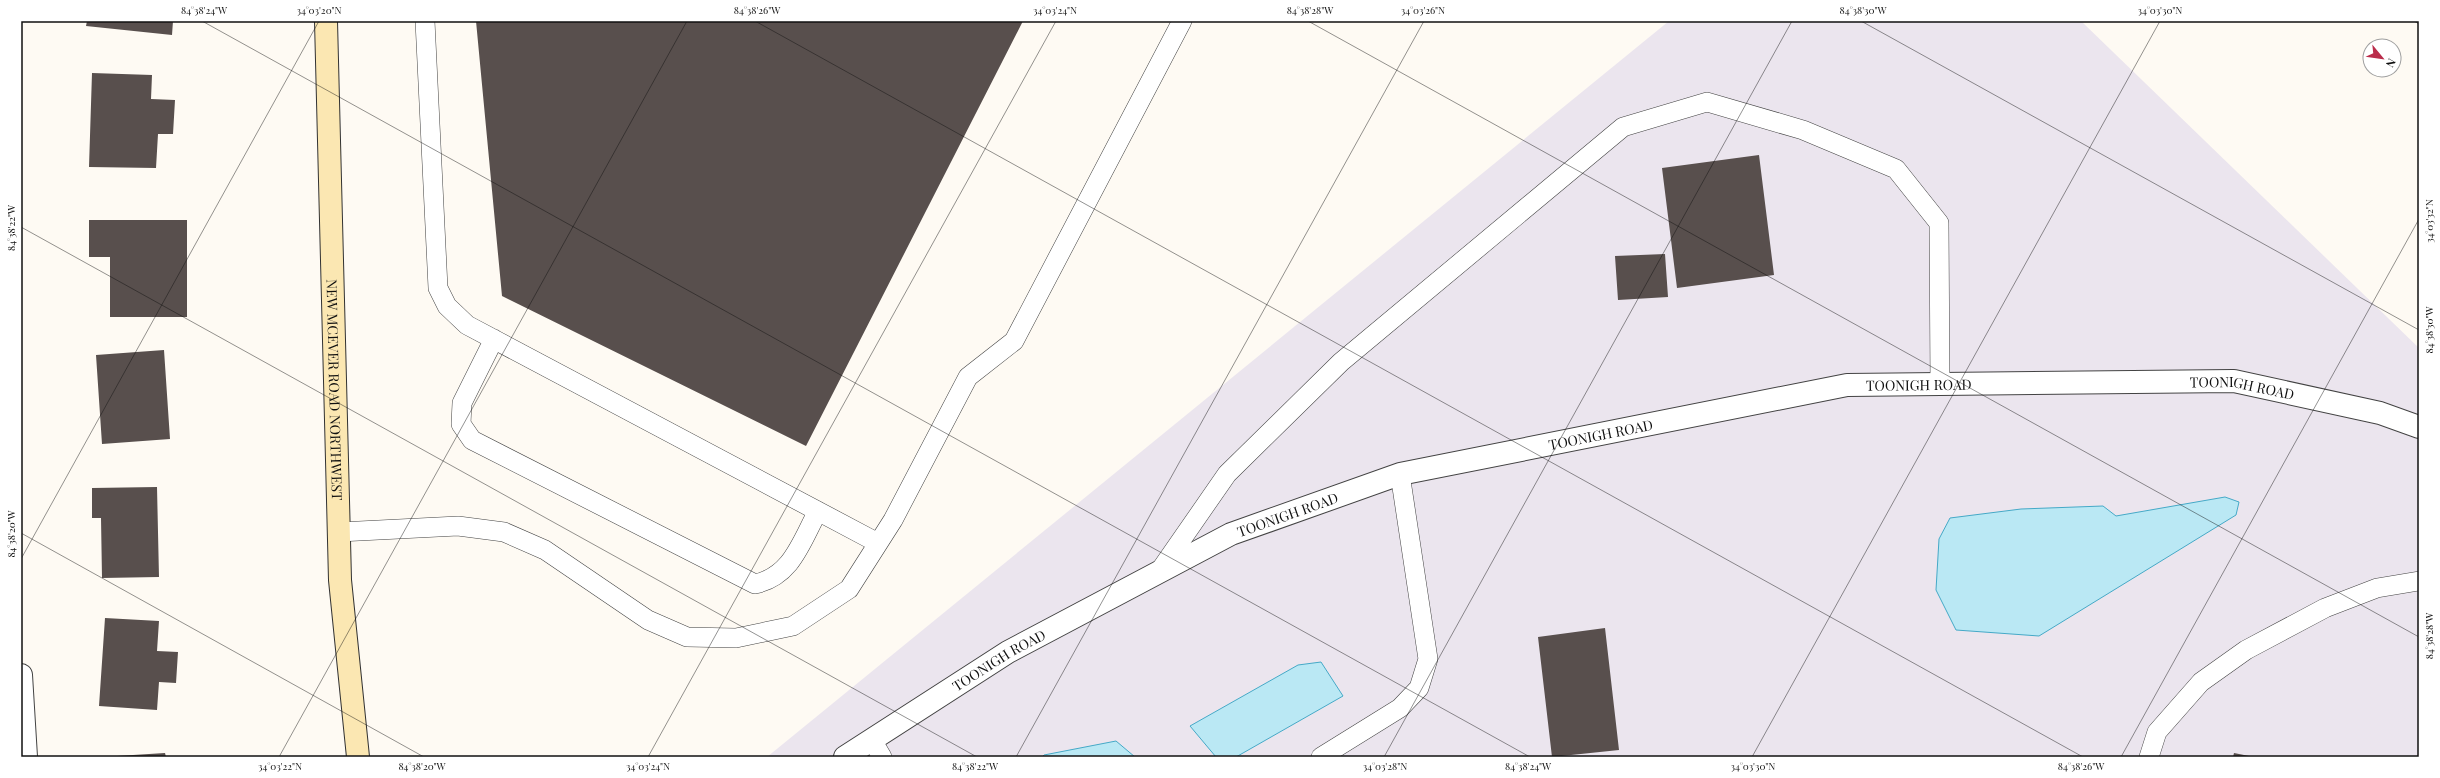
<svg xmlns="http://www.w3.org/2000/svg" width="2440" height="778" font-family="'Playfair Display',serif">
<rect width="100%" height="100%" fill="#fefaf3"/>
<path fill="#ebe5ee" d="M1669,21H2081L2419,348V757H767Z"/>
<path fill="#bae8f4" stroke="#45a9c7" d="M2225,497L2239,502L2236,515L2039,636L1956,630L1936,590L1939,539L1950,518L2021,509L2103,506L2116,516Z
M1321,662L1343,696L1236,757H1216L1190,726L1298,665Z
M1116,741L1135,757H1042L1044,755Z"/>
<path fill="#584f4d" d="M87,21H173L172,35L86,26Z
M476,21H1023L806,446L502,296Z
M92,73L152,75L151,99L175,100L173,134H158L156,168L89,167Z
M1759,155L1774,275L1677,288L1662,168Z
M89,220H187V317H110V257H89Z
M1665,254L1668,297L1618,300L1615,256Z
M164,350L170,439L102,444L96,355Z
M157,487L159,577L102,578L101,518H92V488Z
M105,618L159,621L157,651L178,652L176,683L159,682L157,710L99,706Z
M1605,628L1619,750L1552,757L1538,637Z
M165,753L166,757H117V756Z
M2234,753L2249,756L2248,757H2233Z"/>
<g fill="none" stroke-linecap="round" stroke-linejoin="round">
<g stroke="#434343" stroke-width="20">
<path id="lane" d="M425,21L438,288L447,306L467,325L878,543
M494,339L462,403L461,424L472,440L755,584C792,576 801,542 818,511
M339,532L458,526L504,532L545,550L648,620L687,637L736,638L793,626L849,589L893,520L968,377L1014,341L1182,21
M1159,572L1227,474L1341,362L1623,127L1707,102L1803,130L1896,169L1939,223L1940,384
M872,740L882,757
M1321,757L1400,708L1419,688L1428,659L1400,474
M2149,757L2157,732L2201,682L2246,650L2325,608L2377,588L2419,581"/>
</g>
<g stroke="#434343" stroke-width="24">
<g id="street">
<path d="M21,675L26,757"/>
<path id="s1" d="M845,757L1008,652L1231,534L1400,474L1847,385L2234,381L2380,413L2419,427"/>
</g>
</g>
<g stroke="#323232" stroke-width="24">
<g id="secondary">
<path id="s2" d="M326,21L340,580L358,757"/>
</g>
</g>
<use href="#lane" stroke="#fff" stroke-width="19"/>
<use href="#street" stroke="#fff" stroke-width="22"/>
<use href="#secondary" stroke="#fbe7b2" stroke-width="22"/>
</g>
<path fill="none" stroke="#101010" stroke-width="1" stroke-opacity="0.45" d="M202,21L1530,757M755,21L2083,757M1308,21L2419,637M1861,21L2419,330M2414,21L2419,24M21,227L977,757M21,533L424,757M21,559L319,21M279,757L687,21M648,757L1056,21M1016,757L1424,21M1384,757L1792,21M1752,757L2160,21M2121,757L2419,219"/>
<g text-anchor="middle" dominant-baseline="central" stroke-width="4" stroke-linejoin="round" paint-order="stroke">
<g font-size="14" fill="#101010" stroke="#fff">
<text stroke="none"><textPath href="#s1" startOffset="1153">TOONIGH ROAD</textPath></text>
<text stroke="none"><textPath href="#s2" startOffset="369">NEW MCEVER ROAD NORTHWEST</textPath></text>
<text stroke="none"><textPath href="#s1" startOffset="1477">TOONIGH ROAD</textPath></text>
<text stroke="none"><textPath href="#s1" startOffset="830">TOONIGH ROAD</textPath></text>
<text stroke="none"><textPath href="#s1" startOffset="506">TOONIGH ROAD</textPath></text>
<text stroke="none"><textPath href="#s1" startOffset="182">TOONIGH ROAD</textPath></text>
</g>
</g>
<rect width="2440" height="778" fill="none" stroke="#ffffff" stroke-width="44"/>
<g transform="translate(2382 58) rotate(119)"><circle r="19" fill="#ffffff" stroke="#9f9f9f"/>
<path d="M0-3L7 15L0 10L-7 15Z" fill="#ba2d4b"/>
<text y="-6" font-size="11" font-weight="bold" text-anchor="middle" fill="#101010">N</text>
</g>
<rect x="22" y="22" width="2396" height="734" fill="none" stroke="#101010" stroke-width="1.5"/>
<g font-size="10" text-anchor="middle" fill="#101010">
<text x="204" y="14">84°38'24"W</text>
<text x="319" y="14">34°03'20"N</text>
<text x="757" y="14">84°38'26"W</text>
<text x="1055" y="14">34°03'24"N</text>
<text x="1310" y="14">84°38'28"W</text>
<text x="1423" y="14">34°03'26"N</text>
<text x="1863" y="14">84°38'30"W</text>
<text x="2160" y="14">34°03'30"N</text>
<text transform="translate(2429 221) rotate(-90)" y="4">34°03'32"N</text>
<text transform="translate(11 228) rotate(-90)" y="4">84°38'22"W</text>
<text transform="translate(2429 330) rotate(-90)" y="4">84°38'30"W</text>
<text transform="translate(11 534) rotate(-90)" y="4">84°38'20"W</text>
<text transform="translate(2429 636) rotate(-90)" y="4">84°38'28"W</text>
<text x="280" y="770">34°03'22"N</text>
<text x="422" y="770">84°38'20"W</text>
<text x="648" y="770">34°03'24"N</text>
<text x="975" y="770">84°38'22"W</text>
<text x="1385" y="770">34°03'28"N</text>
<text x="1528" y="770">84°38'24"W</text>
<text x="1753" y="770">34°03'30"N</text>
<text x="2081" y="770">84°38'26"W</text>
</g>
</svg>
